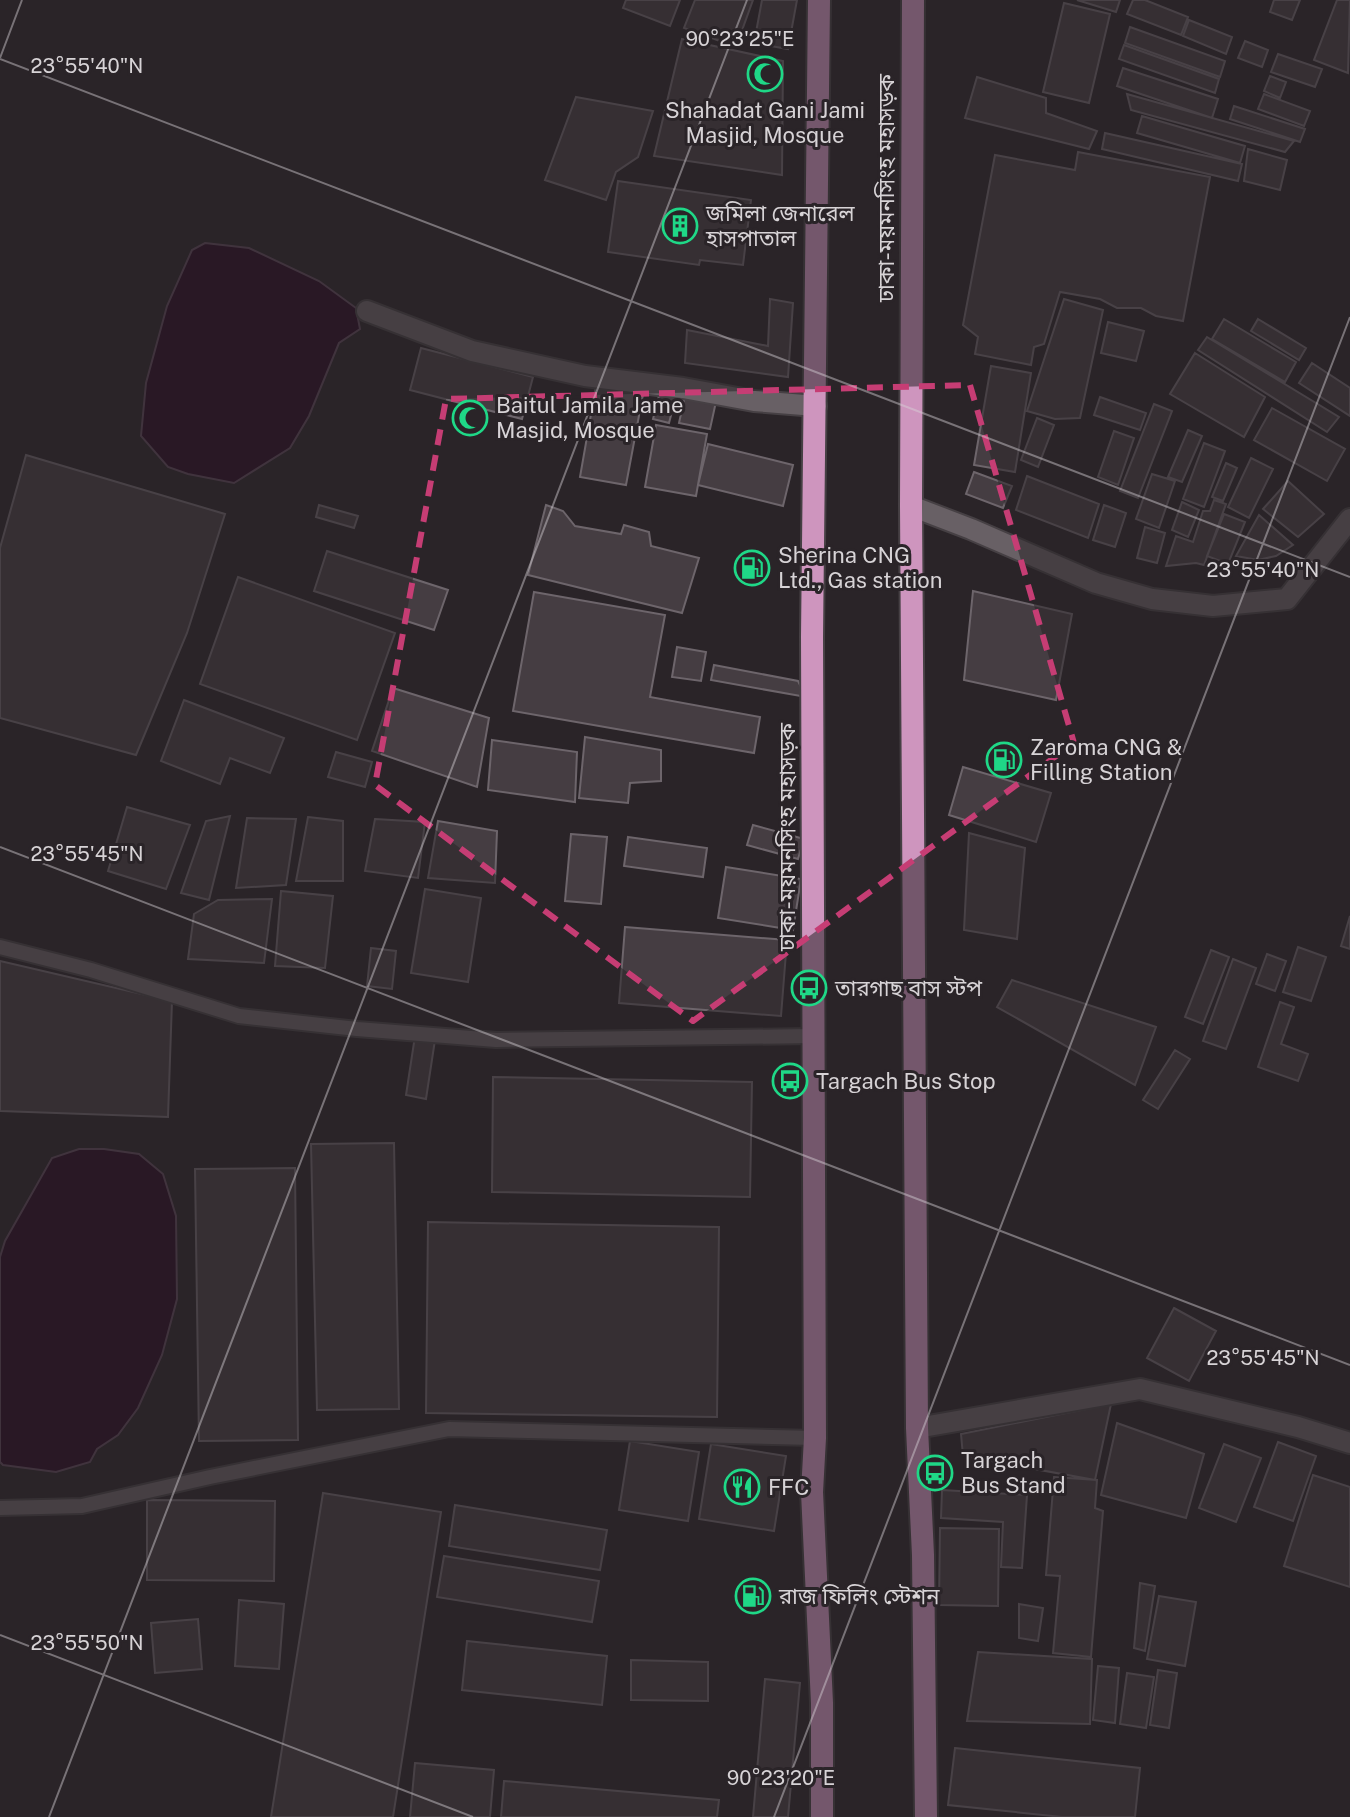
<svg xmlns="http://www.w3.org/2000/svg" width="1350" height="1817" font-family="'Public Sans','Noto Sans Bengali',sans-serif">
<rect width="100%" height="100%" fill="#2a2428"/>
<path fill="#280a22" stroke="#5c4658" stroke-width="2" d="M205,243L249,248L319,281L356,308L360,329L339,343L309,416L290,448L234,483L188,474L168,467L141,436L146,383L167,306L192,250Z
M79,1149H104L139,1154L163,1174L176,1216L177,1299L162,1355L138,1408L118,1435L97,1449L90,1462L56,1472L3,1465L0,1462V1257L5,1241L52,1158Z"/>
<path fill="#453d42" stroke="#6d656b" stroke-width="2" d="M626,0H680L670,26L623,8Z
M695,0H753L736,47L684,28Z
M762,0H797L788,49L754,43Z
M1077,0H1120L1116,12Z
M1133,0H1145L1188,17L1181,35L1127,14Z
M1274,0H1300L1292,20L1270,12Z
M1337,0H1350L1348,73L1314,60Z
M1064,3L1110,14L1089,103L1043,92Z
M1189,20L1232,37L1226,54L1183,36Z
M1130,27L1225,61L1220,77L1125,43Z
M682,39L783,61L782,175L654,156Z
M1245,41L1268,50L1262,67L1238,58Z
M1124,45L1219,79L1215,93L1119,59Z
M1278,54L1322,69L1315,87L1271,72Z
M1123,68L1218,99L1212,118L1117,86Z
M1270,76L1286,82L1280,98L1264,91Z
M977,77L1046,98V113L1097,131L1089,149L965,118Z
M1127,94L1294,141L1285,152L1131,110Z
M1264,94L1310,111L1304,126L1258,109Z
M576,97L653,111L638,157L616,172L606,200L545,180Z
M1234,106L1305,129L1300,142L1230,119Z
M1142,116L1245,146L1240,163L1137,133Z
M1105,133L1242,164L1238,181L1102,149Z
M1248,149L1287,160L1280,190L1244,181Z
M1078,152L1210,177L1183,321L1156,316L1141,308H1117L1100,299L1060,292L1044,344L1034,347L1031,365L975,354L978,337L963,325L995,155L1075,170Z
M618,181L751,200L743,265L700,260L699,265L608,252Z
M770,299L793,303L788,377L685,363L687,330L768,346Z
M1064,299L1103,310L1080,418L1055,419L1027,411Z
M1224,319L1296,362L1285,382L1212,339Z
M1258,319L1306,348L1299,360L1251,331Z
M1108,322L1144,331L1136,361L1101,353Z
M1207,337L1339,417L1327,432L1198,350Z
M421,348L533,377L522,419L410,390Z
M1195,353L1265,397L1244,437L1170,394Z
M1312,363L1350,388V416L1299,383Z
M991,366L1031,373L1015,472L974,465Z
M597,380L644,389L626,485L580,477Z
M661,388L677,392L669,423L653,419Z
M686,391L717,397L710,429L679,423Z
M1100,397L1146,413L1140,430L1094,415Z
M1154,404L1172,411L1138,498L1120,491Z
M1272,408L1345,449L1327,481L1254,440Z
M1037,418L1054,425L1038,467L1021,460Z
M656,425L707,434L696,496L645,487Z
M1188,430L1202,436L1182,482L1168,477Z
M1114,431L1134,438L1118,485L1098,477Z
M1204,443L1225,451L1204,507L1183,499Z
M708,444L793,465L783,506L698,485Z
M26,455L225,514L187,633L136,755L0,718V548Z
M1251,458L1273,469L1249,518L1228,507Z
M1226,463L1237,468L1223,501L1212,497Z
M974,472L1012,486L1003,508L966,494Z
M1152,474L1175,481L1159,528L1136,519Z
M1027,476L1099,504L1088,538L1016,510Z
M1288,481L1324,514L1298,537L1263,509Z
M1214,500L1226,504L1204,565L1196,563L1166,566L1176,536L1193,542L1203,511H1210Z
M1182,502L1199,510L1188,537L1172,530Z
M319,505L358,516L354,528L316,517Z
M546,505L563,511L575,526L621,534L624,525L649,532L651,546L699,558L682,613L528,575Z
M1104,505L1126,513L1115,547L1093,540Z
M1224,514L1245,522L1228,564L1207,556Z
M1259,515L1293,545L1276,556L1258,560L1236,556Z
M1145,527L1165,533L1157,563L1137,558Z
M327,551L448,590L434,630L314,591Z
M238,577L395,633L357,740L200,684Z
M973,591L1072,614L1056,700L964,680Z
M534,592L665,615L650,697L760,717L754,753L513,711Z
M677,647L706,652L701,681L672,677Z
M714,665L798,681L806,697L711,680Z
M393,688L489,718L477,787L372,751Z
M184,700L284,738L270,773L230,758L220,784L161,761Z
M585,737L661,750V781L630,783L628,803L579,798Z
M492,740L577,752L575,802L488,790Z
M336,752L372,762L365,787L328,777Z
M963,767L1051,793L1036,842L949,815Z
M127,807L190,825L166,889L108,871Z
M230,816L209,900L181,893L206,821Z
M308,817L343,821V881H296Z
M247,818L296,819L286,885L236,888Z
M375,819L425,822L418,878L365,871Z
M438,821L497,831L495,883L428,878Z
M753,825L804,839L798,859L747,845Z
M969,833L1025,848L1017,939L964,930Z
M571,834L607,837L601,904L565,901Z
M628,837L707,848L703,877L624,866Z
M726,867L801,879L793,930L718,918Z
M425,889L481,898L468,982L411,973Z
M281,891L333,896L325,968L275,966Z
M272,899L264,963L188,959L194,914L218,900Z
M1350,916V949L1341,946Z
M625,927L787,940L781,1016L619,1003Z
M1298,947L1326,957L1311,1001L1283,992Z
M371,948L396,951L392,989L367,986Z
M1211,950L1229,957L1203,1024L1185,1017Z
M1267,954L1286,961L1275,991L1256,984Z
M1233,959L1256,968L1226,1049L1203,1041Z
M0,961L172,1001L168,1117L0,1111Z
M1012,980L1156,1027L1135,1085L997,1007Z
M1280,1002L1294,1007L1281,1044L1308,1054L1298,1081L1258,1067Z
M415,1036L435,1040L426,1099L406,1095Z
M1175,1050L1190,1059L1158,1109L1143,1100Z
M493,1077L752,1082L750,1197L492,1192Z
M394,1143L399,1409L317,1410L311,1144Z
M295,1168L298,1440L199,1441L195,1169Z
M428,1222L719,1227L717,1417L426,1413Z
M1174,1308L1216,1331L1189,1381L1147,1358Z
M1111,1404L1095,1480L963,1456L961,1434Z
M1117,1423L1204,1454L1186,1518L1101,1495Z
M630,1441L699,1452L688,1521L619,1510Z
M1278,1442L1316,1456L1293,1521L1254,1507Z
M711,1444L786,1456L774,1531L699,1519Z
M1224,1444L1261,1458L1236,1522L1199,1508Z
M1313,1475L1350,1487V1587L1284,1566Z
M1054,1477L1097,1480L1095,1508L1103,1511L1091,1657L1053,1653L1060,1576L1046,1575Z
M942,1490L1027,1495L1022,1568L1001,1567L1003,1522L941,1518Z
M323,1493L441,1512L393,1817H271Z
M147,1500L275,1501L274,1581L147,1580Z
M455,1505L607,1530L600,1570L449,1546Z
M940,1528L999,1529L998,1606L939,1605Z
M444,1556L599,1581L592,1622L437,1597Z
M1140,1583L1155,1586L1145,1651L1134,1648Z
M1159,1596L1196,1602L1185,1666L1147,1659Z
M239,1600L284,1604L279,1669L235,1666Z
M1019,1604L1043,1608L1038,1641L1019,1638Z
M198,1619L202,1669L155,1673L151,1623Z
M467,1641L607,1656L602,1705L462,1690Z
M978,1652L1092,1659L1090,1724L967,1721Z
M631,1660L708,1662V1701L631,1700Z
M1098,1666L1119,1668L1115,1723L1093,1720Z
M1158,1670L1177,1673L1169,1728L1150,1725Z
M1127,1673L1154,1677L1146,1728L1120,1724Z
M765,1679L800,1683L788,1817H753Z
M955,1748L1140,1768L1135,1817H1062L948,1805Z
M415,1763L494,1770L490,1817H410Z
M504,1781L719,1800L717,1817H501Z"/>
<g fill="none" stroke-linecap="round" stroke-linejoin="round">
<g stroke="#464044" stroke-width="18">
<path id="service" d="M0,947L91,970L239,1016L357,1029L496,1040L813,1036
M0,1508L82,1506L210,1477L449,1429L815,1438"/>
</g>
<g stroke="#464044" stroke-width="24">
<path id="minor" d="M367,311L472,351L585,376L683,388L754,401L816,406
M911,506L971,529L1096,583L1152,599L1213,606L1287,599L1350,519
M917,1428L1140,1389L1298,1427L1350,1443"/>
</g>
<g stroke="#464044" stroke-width="26">
<path id="trunk" d="M819,0L812,637L815,1438L812,1492L822,1703V1817
M913,0L911,506L917,1428L923,1555L926,1817"/>
</g>
<use href="#service" stroke="#686065" stroke-width="14"/>
<use href="#minor" stroke="#686065" stroke-width="20"/>
<use href="#trunk" stroke="#ce95be" stroke-width="22"/>
</g>
<path d="M0 0H1350V1817H0ZM970,385L1074,743L693,1021L375,785L446,399Z" fill="#2a2428" fill-opacity=".55" fill-rule="evenodd"/>
<path fill="none" stroke="#c63d74" stroke-width="6" stroke-dasharray="16 10" stroke-linejoin="round" d="M970,385L1074,743L693,1021L375,785L446,399Z"/>
<path fill="none" stroke="#d7d3d6" stroke-width="2" stroke-opacity="0.45" d="M0,58L22,0M0,59L1350,577M0,847L1350,1365M0,1635L473,1817M49,1817L747,0M774,1817L1350,317"/>
<defs>
<g id="mosque-ring" transform="scale(1.8)"><circle r="9.5" fill="#2a2428" stroke="#1fd887" stroke-width="1.5"/><path d="M3.5-4.9A6 6 0 1 0 3.5 4.9A5 5 0 1 1 3.5-4.9Z" fill="#1fd887"/></g>
<g id="building-ring" transform="scale(1.8)"><circle r="9.5" fill="#2a2428" stroke="#1fd887" stroke-width="1.5"/><path d="M-4-6H4V6H1V3H-1V6H-4ZM-2.5-4.3h1.7v1.8h-1.7ZM.8-4.3h1.7v1.8H.8ZM-2.5-1h1.7V.8h-1.7ZM.8-1h1.7V.8H.8Z" fill="#1fd887"/></g>
<g id="fuel-ring" transform="scale(1.8)"><circle r="9.5" fill="#2a2428" stroke="#1fd887" stroke-width="1.5"/><path d="M-5.5-6h7V0h2V4h1.3V-2.5L3-4.5l.8-.8L6-3V5H2.5V1h-1V6h-7ZM-4.2-4.7v3.2H.2V-4.7Z" fill="#1fd887"/></g>
<g id="bus-ring" transform="scale(1.8)"><circle r="9.5" fill="#2a2428" stroke="#1fd887" stroke-width="1.5"/><path d="M-5-6H5V4H4V6H2V4H-2V6H-4V4H-5ZM-3.5-4V0h7V-4ZM-3.5 1.2v1.5H-2V1.2ZM2 1.2v1.5H3.5V1.2Z" fill="#1fd887"/></g>
<g id="restaurant-ring" transform="scale(1.8)"><circle r="9.5" fill="#2a2428" stroke="#1fd887" stroke-width="1.5"/><path d="M-5-6h1v4h1v-4h1v4h1v-4h1v5L-1.5 .5V6h-2V.5L-5-1ZM5-6V6H3V1.5H1.5Q1.5-4 5-6Z" fill="#1fd887"/></g>
</defs>
<g fill-rule="evenodd">
<use href="#mosque-ring" x="765" y="74"/>
<use href="#building-ring" x="680" y="226"/>
<use href="#mosque-ring" x="470" y="418"/>
<use href="#fuel-ring" x="752" y="568"/>
<use href="#fuel-ring" x="1004" y="760"/>
<use href="#bus-ring" x="809" y="988"/>
<use href="#bus-ring" x="790" y="1081"/>
<use href="#bus-ring" x="935" y="1473"/>
<use href="#restaurant-ring" x="742" y="1487"/>
<use href="#fuel-ring" x="753" y="1596"/>
</g>
<g text-anchor="middle" dominant-baseline="central" stroke-width="6" stroke-linejoin="round" paint-order="stroke">
<g font-size="22" fill="#d7d3d6" stroke="#2a2428" text-anchor="start">
<text x="765" y="110" text-anchor="middle">Shahadat Gani Jami<tspan x="765" dy="25">Masjid, Mosque</tspan></text>
<text x="706" y="213">জমিলা জেনারেল<tspan x="706" dy="25">হাসপাতাল</tspan></text>
<text x="496" y="405">Baitul Jamila Jame<tspan x="496" dy="25">Masjid, Mosque</tspan></text>
<text x="778" y="555">Sherina CNG<tspan x="778" dy="25">Ltd., Gas station</tspan></text>
<text x="1030" y="747">Zaroma CNG &amp;<tspan x="1030" dy="25">Filling Station</tspan></text>
<text x="835" y="988">তারগাছ বাস স্টপ</text>
<text x="816" y="1081">Targach Bus Stop</text>
<text x="961" y="1460">Targach<tspan x="961" dy="25">Bus Stand</tspan></text>
<text x="768" y="1487">FFC</text>
<text x="779" y="1596">রাজ ফিলিং স্টেশন</text>
</g>
<g font-size="22" fill="#d7d3d6" stroke="#2a2428">
<text transform="translate(886 188) rotate(-90)">ঢাকা-ময়মনসিংহ মহাসড়ক</text>
<text transform="translate(787 837) rotate(-90)">ঢাকা-ময়মনসিংহ মহাসড়ক</text>
</g>
</g>
<g font-size="20" text-anchor="middle" fill="#d7d3d6" stroke="#2a2428" stroke-width="6" stroke-linejoin="round" paint-order="stroke">
<text x="740" y="46">90°23'25"E</text>
<text x="87" y="73">23°55'40"N</text>
<text x="1263" y="577">23°55'40"N</text>
<text x="87" y="861">23°55'45"N</text>
<text x="1263" y="1365">23°55'45"N</text>
<text x="87" y="1650">23°55'50"N</text>
<text x="781" y="1785">90°23'20"E</text>
</g>
</svg>
